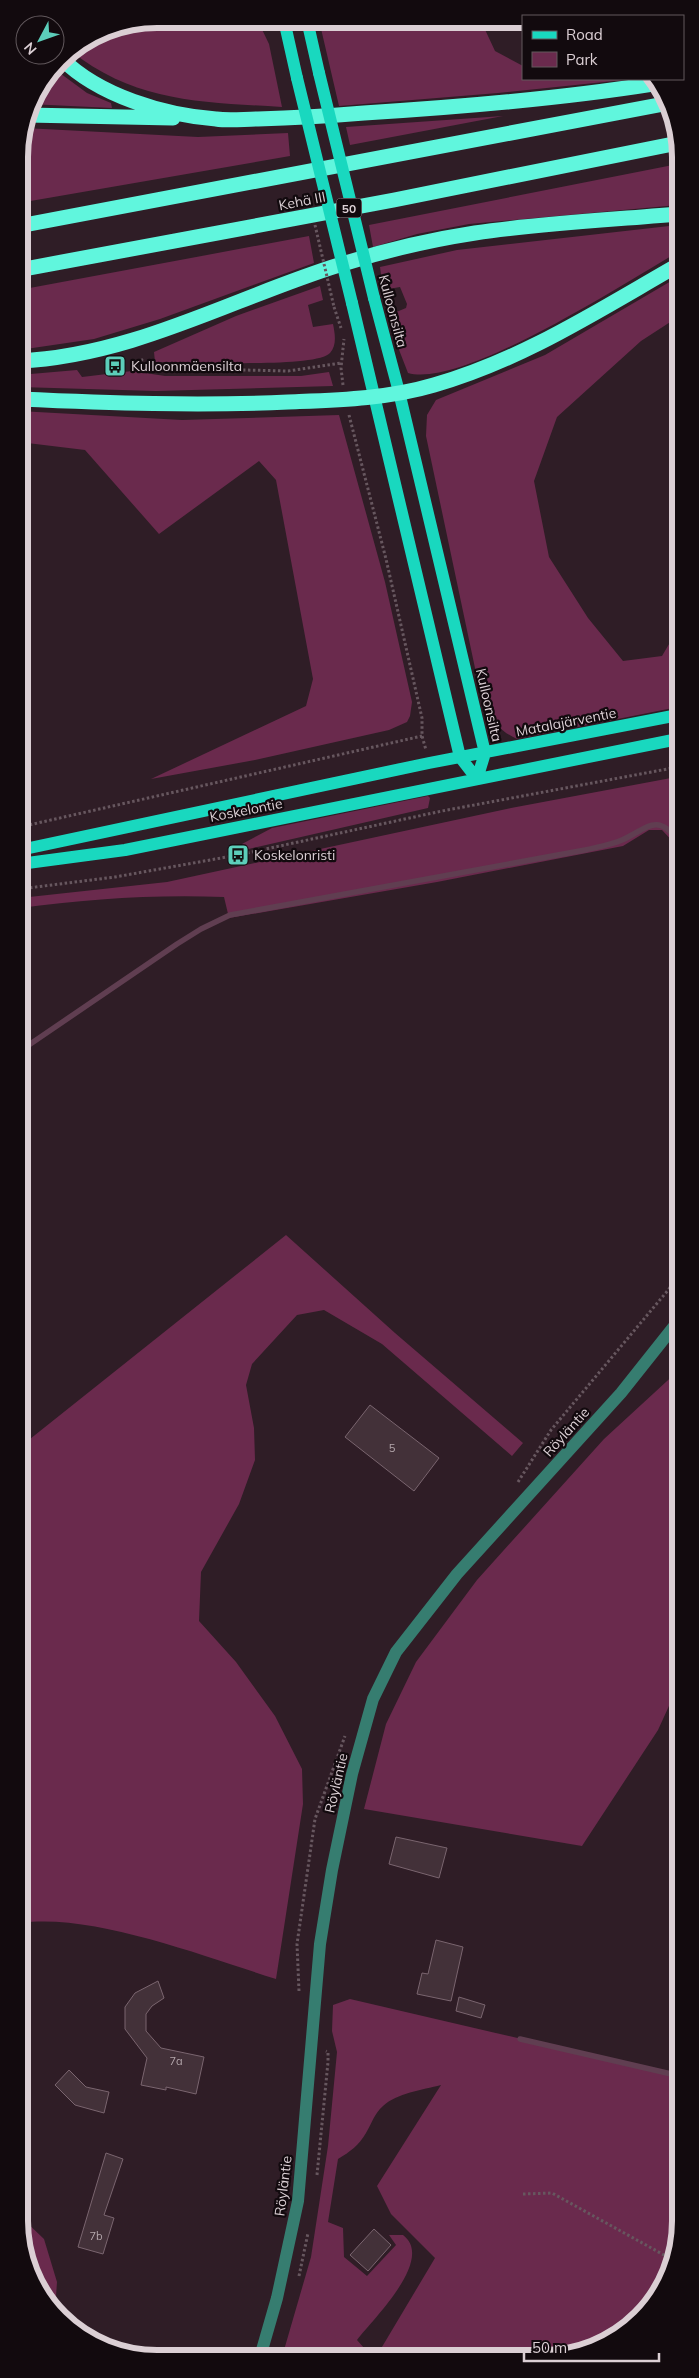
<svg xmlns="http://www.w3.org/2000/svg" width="699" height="2378" font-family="Mulish,sans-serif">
<rect width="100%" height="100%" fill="#2f1d26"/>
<path fill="#6a2a4d" d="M156,19H257L269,44L282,107C203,102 136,103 71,51L104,29Z
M319,20L481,21L495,51L523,66V79H633L498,93L339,106Z
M53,68L87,93L111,103L112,108L29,104Z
M503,116L350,145L346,127Z
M24,128L198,137L288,133L290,156L19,203V148Z
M678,164V205L469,224L417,234L373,247L369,225Z
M678,225V252C626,282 462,389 408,373L396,342L389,315L406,308L407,304L400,287L383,290L380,267L457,250Z
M309,236L314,263L160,319L94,339L19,350V290Z
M678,277V317L641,341L557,417L534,481L549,557L588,618L623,661L662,656L678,629V707L517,739C491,727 489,711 479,687L426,436L427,415L436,400L545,355Z
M320,286L323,300L308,305L313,327L333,324C335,334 337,345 330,353C316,369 182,361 155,362L154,352L236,316Z
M77,370L82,377L132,371L165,376H301L329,372L333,386L156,391L19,387V375Z
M19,411L182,420L339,415L385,582L412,702L410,716L407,722L389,730L255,760L151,779L306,706L313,679L276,480L259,461L159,534L85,450L19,442Z
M671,778L678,781V847L662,830H649L623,846L437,882L229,918L224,897C158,894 85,899 20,908V898L167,882L511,808Z
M428,796L430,798L428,808L244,850L242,844L272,828Z
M286,1235L395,1333L523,1443L512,1456L382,1344L324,1310L297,1315L252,1364L246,1385L254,1428L255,1460L239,1504L201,1572L199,1621L236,1662L275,1716L302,1769L303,1804L276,1979C205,1957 93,1913 21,1923L20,1447Z
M679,1370V1684L658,1730L582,1846L364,1809L386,1724L416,1662L477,1580L604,1439Z
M350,1999L680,2076V2230L670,2274L646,2313L611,2341L569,2357H376L435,2258L391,2214L377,2186L441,2085C422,2090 397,2093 383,2106C374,2114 372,2123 366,2133C359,2145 350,2152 338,2159L328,2222L343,2228L344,2257L367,2276L396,2245L389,2235H403C435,2259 374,2318 357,2340L372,2357H282L311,2257L328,2146L337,2052L332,2031L333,2005Z
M21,2115L26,2144L21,2180Z
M21,2196L22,2218L44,2239L57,2282L55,2311L21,2248Z"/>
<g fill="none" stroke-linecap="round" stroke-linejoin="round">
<path stroke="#603e51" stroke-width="5.5" d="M20,1051L177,944L201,929L230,915L585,850C597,847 611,845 622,840C647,829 656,812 678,840
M520,2039L680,2076"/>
</g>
<path fill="#433139" stroke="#7a656f" d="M370,1405L439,1458L414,1491L345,1437Z
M396,1837L447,1848L439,1878L389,1864Z
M436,1940L463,1947L451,2001L417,1994L422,1973L428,1974Z
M158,1981L164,1998L152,2006L146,2014V2031L161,2048L204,2057L196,2094L166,2087V2090L141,2085L147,2058L125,2029V2007L135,1993Z
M459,1997L485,2005L481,2018L456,2011Z
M69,2070L86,2087L109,2092L104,2113L75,2105L55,2085Z
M106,2153L123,2159L104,2215L114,2218L103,2254L78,2247Z
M374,2229L391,2245L368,2271L350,2255Z"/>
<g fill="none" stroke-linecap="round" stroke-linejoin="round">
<path stroke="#67575f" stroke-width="3" stroke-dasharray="2.5 2.5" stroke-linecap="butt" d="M334,307L341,328
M141,359L145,364L157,368L288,371L341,363
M343,385L341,368L344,339
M349,415L386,559L422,718V736L426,750
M20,827L422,736
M20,889L115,877L238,855L442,811L678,767
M518,1482L551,1430L669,1289L679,1272
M299,1991L297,1944L315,1819L345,1736
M317,2175L328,2062V2052L326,2051
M523,2194L552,2193L673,2260
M299,2276L308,2233"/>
<path stroke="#367d70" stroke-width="12" d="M260,2357L277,2298L298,2201L320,1944L332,1870L352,1774L373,1699L396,1652L457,1574L621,1393L679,1320"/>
<path stroke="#19d8bf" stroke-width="12" d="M284,20L297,78
M307,20L319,73
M374,298L399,392L485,753L477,779
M352,303L460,757L477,779
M20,850L429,763L678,715
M20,864L125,850L678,739"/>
<path stroke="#60f6dd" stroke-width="15" d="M61,58C99,96 164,115 216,119C230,121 244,119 258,119C293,118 328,116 364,113C461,107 558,99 653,84
M27,115L173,118
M19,226L664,104
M19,270L394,200L678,143
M19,361C133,356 233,298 339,265C383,251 429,240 475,233C542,223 610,220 678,214
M19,399C109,403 198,406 288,402C336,400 387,399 434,385C522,360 599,310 678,265"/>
<path stroke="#67575f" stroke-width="3" stroke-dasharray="2.5 2.5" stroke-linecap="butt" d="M315,225L334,307"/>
<path stroke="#19d8bf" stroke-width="12" d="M319,73L374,298
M297,78L352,303"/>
</g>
<defs>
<g id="bus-square" transform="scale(1.125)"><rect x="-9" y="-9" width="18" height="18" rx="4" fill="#5cceba" stroke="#120a0e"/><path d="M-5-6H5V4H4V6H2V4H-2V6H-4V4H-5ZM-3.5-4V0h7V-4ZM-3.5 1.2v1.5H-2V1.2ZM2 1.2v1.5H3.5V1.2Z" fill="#111"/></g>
</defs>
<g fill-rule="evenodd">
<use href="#bus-square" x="115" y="366"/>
<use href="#bus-square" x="238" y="855"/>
</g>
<g text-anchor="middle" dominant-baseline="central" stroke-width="4.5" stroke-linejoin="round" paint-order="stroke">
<g font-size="11" fill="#b5a8ad">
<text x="392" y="1448">5</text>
<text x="176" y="2061">7a</text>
<text x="96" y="2236">7b</text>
</g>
<rect fill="#120a0e" stroke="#9f9499" stroke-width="1" x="336.5" y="198.5" width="25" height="19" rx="4"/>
<g font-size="12" font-weight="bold" fill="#dbcfd4">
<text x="349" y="208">50</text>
</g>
<g font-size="14" fill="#dbcfd4" stroke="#120a0e">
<text transform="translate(302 201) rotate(-11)">Kehä III</text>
<text transform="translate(393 311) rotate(75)">Kulloonsilta</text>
<text transform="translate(489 705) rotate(77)">Kulloonsilta</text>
<text transform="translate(566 722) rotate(-11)">Matalajärventie</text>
<text transform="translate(246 810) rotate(-11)">Koskelontie</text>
<text transform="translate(566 1432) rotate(-48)">Röyläntie</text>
<text transform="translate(336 1783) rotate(-77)">Röyläntie</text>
<text transform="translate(283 2186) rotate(-83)">Röyläntie</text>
</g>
<g font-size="14" fill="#dbcfd4" stroke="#120a0e" text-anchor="start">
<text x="131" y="366">Kulloonmäensilta</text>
<text x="254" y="855">Koskelonristi</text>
</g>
</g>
<path d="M0 0H699V2378H0ZM157 28H543A129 129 0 0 1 672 157V2221A129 129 0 0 1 543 2350H157A129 129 0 0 1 28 2221V157A129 129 0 0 1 157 28Z" fill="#120a0e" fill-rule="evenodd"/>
<path fill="none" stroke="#dbcfd4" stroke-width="6" d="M157 28H543A129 129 0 0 1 672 157V2221A129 129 0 0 1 543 2350H157A129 129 0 0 1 28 2221V157A129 129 0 0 1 157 28Z"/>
<rect x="522" y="15" width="162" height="65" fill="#120a0e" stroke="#62595d"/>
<rect x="532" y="31" width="25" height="8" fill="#19d8bf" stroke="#62595d"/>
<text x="566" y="40" font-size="15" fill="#dbcfd4">Road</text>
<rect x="532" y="52" width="25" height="15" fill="#6a2a4d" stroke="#62595d"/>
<text x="566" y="65" font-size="15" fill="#dbcfd4">Park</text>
<g transform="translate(40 40) rotate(229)"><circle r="24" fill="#120a0e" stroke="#62595d"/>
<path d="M0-4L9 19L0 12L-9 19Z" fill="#5cceba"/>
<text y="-8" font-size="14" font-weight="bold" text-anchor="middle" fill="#dbcfd4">N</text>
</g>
<path d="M524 2353v8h135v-8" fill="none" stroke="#dbcfd4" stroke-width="2.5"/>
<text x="532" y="2353" font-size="15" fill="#dbcfd4" stroke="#120a0e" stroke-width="4" paint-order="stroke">50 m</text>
</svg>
